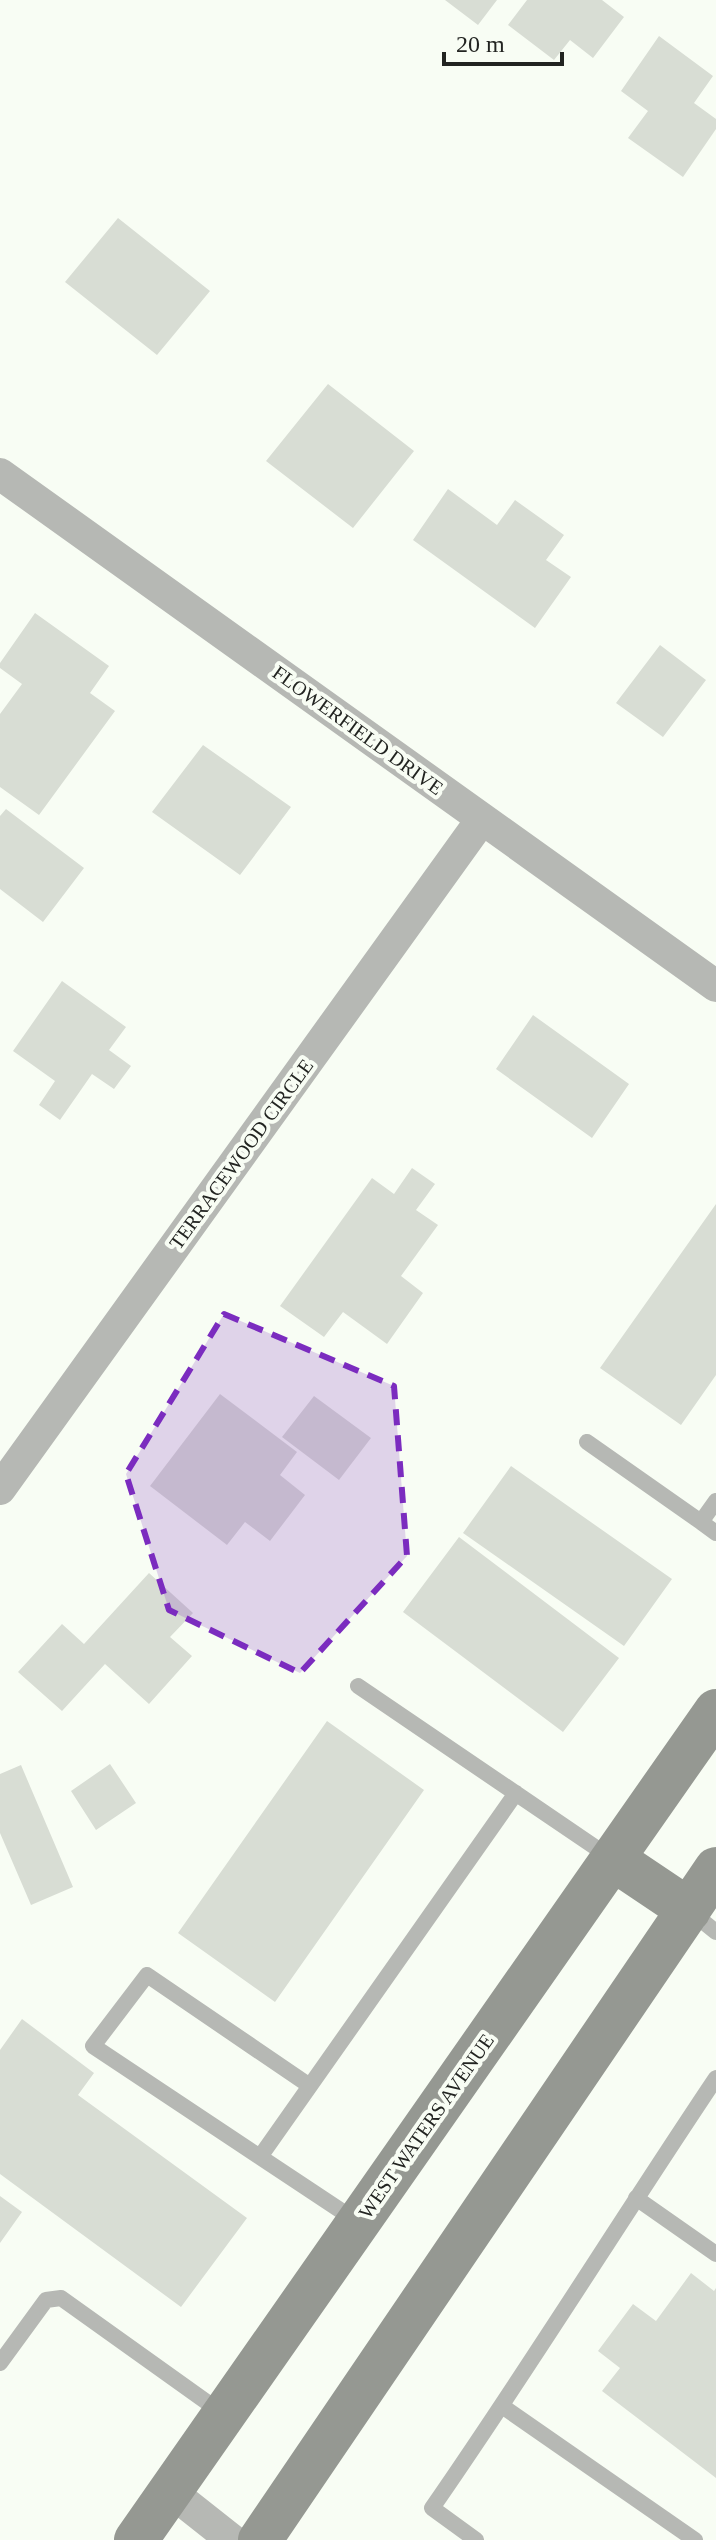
<svg xmlns="http://www.w3.org/2000/svg" width="716" height="2540" font-family="Georgia,serif">
<rect width="100%" height="100%" fill="#f8fdf4"/>
<path fill="#d8ddd4" d="M445,0H497L478,25Z
M527,0H602L624,17L593,58L570,40L554,60L508,25Z
M659,36L713,76L694,103L716,119V129L683,177L628,138L648,111L621,91Z
M118,218L210,291L157,355L65,282Z
M328,384L414,451L353,528L266,461Z
M448,489L497,525L515,500L564,535L546,560L571,577L535,628L413,540Z
M35,613L109,666L90,693L115,711L39,815L0,787V714L22,684L0,668V663Z
M660,645L706,680L663,737L616,703Z
M203,745L291,807L240,875L152,812Z
M6,809L84,868L43,922L0,889V816Z
M62,981L126,1027L109,1050L131,1066L114,1089L92,1074L60,1120L39,1105L55,1081L13,1051Z
M533,1015L629,1084L592,1138L496,1069Z
M412,1168L435,1184L416,1210L438,1225L401,1276L423,1293L387,1344L343,1312L324,1337L280,1306L372,1178L394,1194Z
M716,1204V1375L681,1425L600,1368Z
M220,1394L297,1452L280,1475L305,1495L270,1541L245,1522L227,1545L150,1486Z
M314,1396L371,1438L339,1480L282,1437Z
M511,1466L672,1579L624,1646L463,1533Z
M459,1537L619,1658L563,1732L403,1612Z
M149,1573L193,1613L170,1637L192,1656L149,1704L105,1664L62,1711L18,1672L62,1624L84,1644Z
M327,1721L424,1790L275,2002L178,1933Z
M110,1764L136,1803L96,1830L71,1791Z
M21,1765L73,1887L31,1905L0,1833V1774Z
M22,2019L94,2073L78,2095L247,2218L181,2307L0,2174V2050Z
M0,2196L22,2212L0,2243Z
M691,2273L714,2291L716,2288V2478L602,2391L620,2368L598,2351L633,2304L656,2321Z"/>
<g fill="none" stroke-linecap="round" stroke-linejoin="round">
<path stroke="#b6b8b4" stroke-width="16" d="M587,1442L701,1522
M716,1501L701,1522L716,1533
M358,1686L611,1858
M690,1911L716,1932
M260,2157L93,2046L147,1975L310,2086
M636,2198L716,2254
M358,2222L260,2157L516,1793
M0,2363L46,2300L61,2298L222,2413
M502,2406L695,2540
M476,2540L432,2508C530,2367 620,2221 716,2078"/>
<path stroke="#b6b8b4" stroke-width="32" d="M0,474L716,986
M0,1489L482,819
M170,2491L232,2540"/>
<path stroke="#959892" stroke-width="44" d="M613,1859L689,1910
M136,2540L716,1711
M260,2540L716,1869"/>
</g>
<path fill="#7b2cbf" fill-opacity="0.2" stroke="#7b2cbf" stroke-width="6" stroke-dasharray="16 10" stroke-linejoin="round" d="M224,1314L394,1386L407,1556L300,1673L169,1610L126,1474Z"/>
<g text-anchor="middle" dominant-baseline="central" stroke-width="8" stroke-linejoin="round" paint-order="stroke">
<g font-size="20" fill="#222421" stroke="#f8fdf4">
<text transform="translate(358 730) rotate(36)">FLOWERFIELD DRIVE</text>
<text transform="translate(241 1154) rotate(-54)">TERRACEWOOD CIRCLE</text>
<text transform="translate(426 2126) rotate(-55)">WEST WATERS AVENUE</text>
</g>
</g>
<path d="M444 52v12h118v-12" fill="none" stroke="#222421" stroke-width="4"/>
<text x="456" y="52" font-size="24" fill="#222421" stroke="#f8fdf4" stroke-width="6" paint-order="stroke">20 m</text>
</svg>
